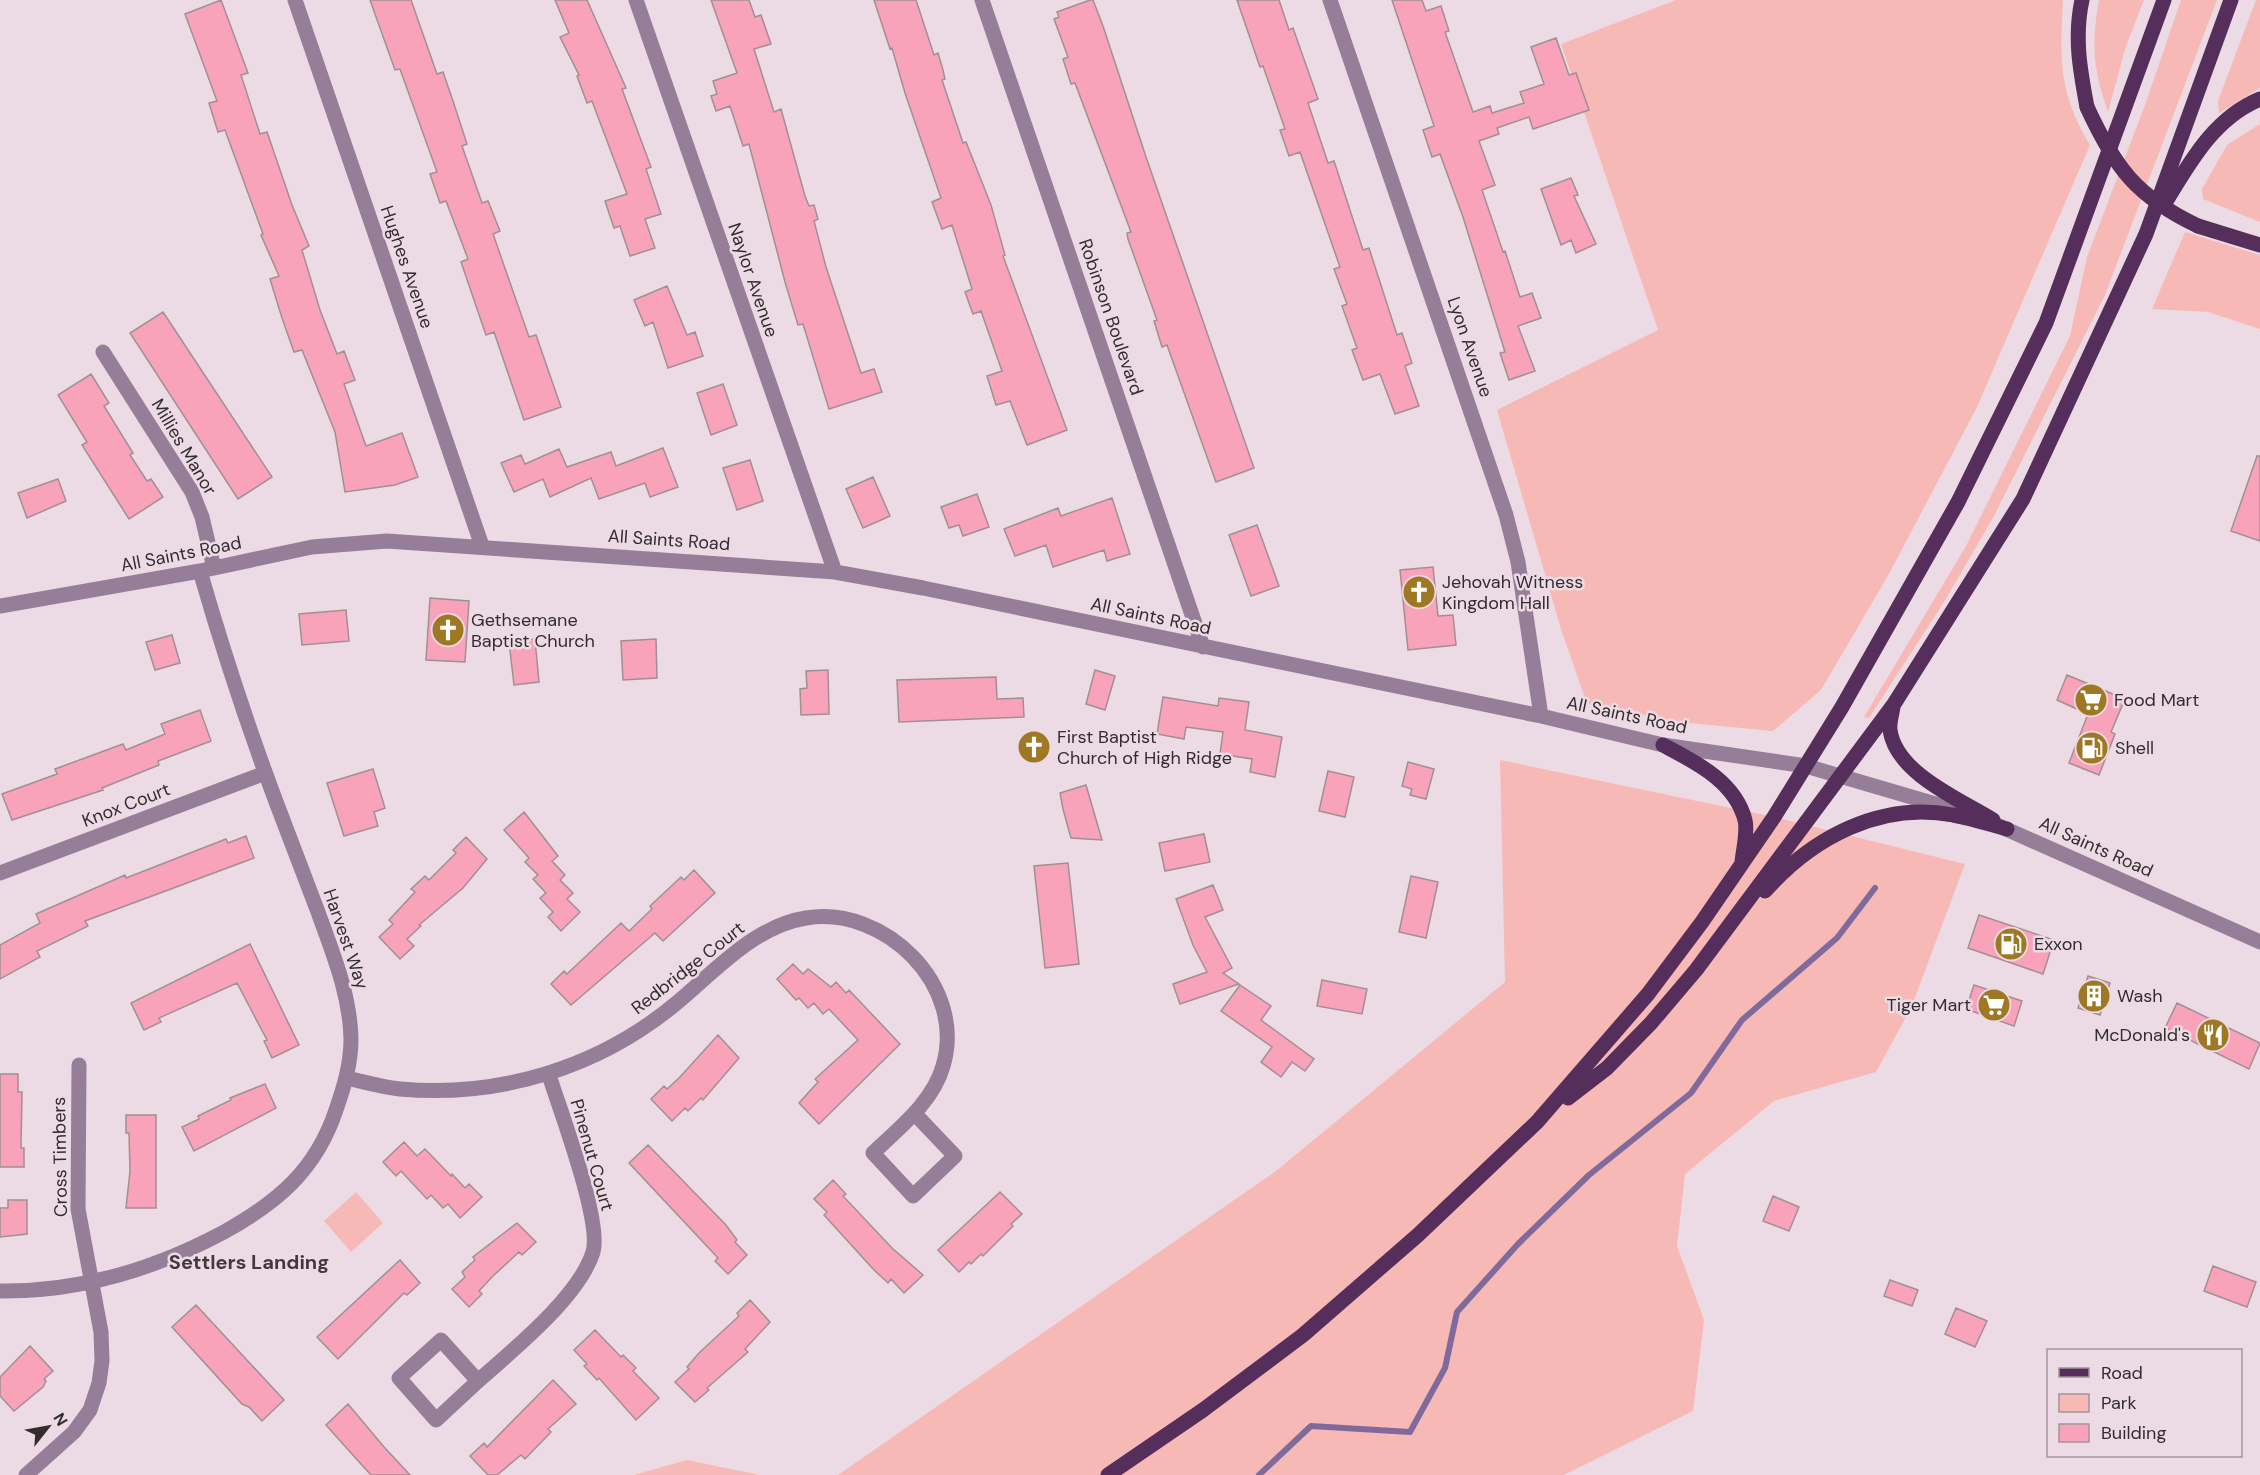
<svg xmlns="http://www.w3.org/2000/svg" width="2260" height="1475" font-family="'DM Sans',sans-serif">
<rect width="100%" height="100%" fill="#ecdbe4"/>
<path fill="#f7b9b5" d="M1676,0H2063C2060,60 2058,91 2090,145L1977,407L1889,574L1821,690L1773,731L1679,722L1587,704L1561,629L1497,410L1658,330L1561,44Z
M2099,0H2144L2126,46L2108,112C2093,68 2091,46 2099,0Z
M2181,0H2217L2105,295L1993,518L1944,602L1869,718L1864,717L1966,546L2070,336L2087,257L2145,105Z
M2256,0H2260V88L2219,113L2218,101Z
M2260,124V222L2203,199L2202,189L2227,145Z
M2185,232L2260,255V329L2208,312L2152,309Z
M1500,760L1774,817L1965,864L1911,1008L1876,1072L1774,1101L1685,1174L1677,1246L1704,1320L1693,1411L1564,1475H838L1276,1171L1505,982Z
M356,1192L383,1223L351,1252L324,1221Z
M687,1460L760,1475H634Z"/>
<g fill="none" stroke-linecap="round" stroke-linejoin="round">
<path stroke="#806a9c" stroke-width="6" d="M1259,1475L1311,1426L1410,1432L1445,1368L1457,1312L1518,1244L1589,1175L1691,1093L1742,1020L1837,938L1875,888"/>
</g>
<path fill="#f9a3ba" stroke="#a18f93" stroke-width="1.5" d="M221,0L248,73L241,75L260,134L267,132L292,205L309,246L302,250L320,310L337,354L344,351L355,380L344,384L366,446L402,433L418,477L395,485L345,492L335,432L302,350L294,352L282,318L270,279L279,276L261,235L263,234L225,130L218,132L209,103L217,101L185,14Z
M370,0H411L437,74L443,72L453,101L467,144L462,146L482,203L488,201L500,231L493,234L529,337L536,335L561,407L524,420L494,332L486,335L461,262L468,259L446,201L440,203L430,174L437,172L400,69L395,70Z
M555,0H587L626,88L622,89L651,167L646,169L661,214L645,219L655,248L630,256L620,226L614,228L605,201L627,194L592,101L587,103L577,76L579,75L560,37L569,33Z
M711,0H749L755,17L761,15L771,44L754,49L774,112L781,109L805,196L809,206L814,205L818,219L814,221L826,267L861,373L874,369L882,392L829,409L803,324L798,325L785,282L749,144L743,146L730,106L716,111L711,96L717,94L713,81L737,73Z
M874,0H916L934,55L938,53L943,70L945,79L942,80L963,143L966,142L991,205L1005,255L1003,256L1067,430L1027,445L1010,401L996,405L987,376L1002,371L981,311L973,314L965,292L972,289L952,225L942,229L932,202L941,198L905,93L892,48L890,49Z
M1090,0H1093L1103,26L1146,157L1254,468L1216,482L1167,345L1162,347L1154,321L1157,320L1128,239L1127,233L1131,232L1075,83L1071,84L1063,59L1068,57L1054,19L1059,17L1057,12Z
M1237,0H1279L1289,30L1293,28L1318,99L1308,103L1328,163L1334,161L1363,250L1369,248L1397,335L1402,333L1412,363L1405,366L1419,406L1395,414L1380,374L1363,380L1352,350L1357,348L1342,306L1347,304L1334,269L1340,267L1300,152L1289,156L1280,130L1285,129L1263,66L1260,67Z
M1392,0H1422L1426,11L1441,6L1449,31L1445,32L1473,112L1490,106L1492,113L1524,103L1520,92L1544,84L1531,47L1556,38L1569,75L1576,73L1589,110L1533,129L1529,117L1497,128L1499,134L1479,141L1495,185L1482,190L1503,252L1505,251L1520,297L1532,293L1541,318L1518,326L1535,371L1509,380L1500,353L1505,352L1463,217L1440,154L1432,157L1423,130L1434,126Z
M1571,178L1578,195L1574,196L1596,244L1576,253L1571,240L1561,245L1541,189Z
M667,286L687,335L695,332L703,356L668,368L653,322L645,326L634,300Z
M163,312L272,477L238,499L130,333Z
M91,374L109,403L104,406L133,453L130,455L147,481L151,479L163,497L129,519L82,445L87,442L58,395Z
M723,384L737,425L711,435L697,393Z
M663,448L678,487L650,497L645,483L599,499L591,478L550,497L543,479L514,492L501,463L521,455L525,464L559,449L567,467L611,452L616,466Z
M2257,456H2260V541L2231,531Z
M750,460L763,501L737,510L723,468Z
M873,477L890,516L863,528L846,489Z
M58,479L66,501L27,518L18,493Z
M977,494L989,527L963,536L959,525L949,528L941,507Z
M1112,498L1130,554L1107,561L1104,550L1053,567L1046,545L1015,556L1004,529L1058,508L1061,516Z
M1257,525L1279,586L1251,596L1229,535Z
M1433,567L1438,616L1453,615L1456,645L1408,650L1400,570Z
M430,598L469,601L465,662L426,660Z
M346,610L349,641L302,645L299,614Z
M172,635L180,663L155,670L146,642Z
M535,639L539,682L514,685L509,642Z
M656,639L657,678L623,680L621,641Z
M828,670L829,714L801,715L800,689L807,688L806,671Z
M1095,670L1115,676L1105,710L1086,704Z
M2067,675L2125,699L2111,732L2115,734L2099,775L2069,763L2088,714L2057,700Z
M996,677L997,699L1023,698L1024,717L899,722L897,680Z
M1163,697L1218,706L1219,698L1249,702L1245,730L1282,737L1275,777L1250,772L1252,759L1220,754L1223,732L1186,727L1184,739L1157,734Z
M200,710L211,741L158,761L159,765L102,788L103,790L12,820L2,794L57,774L55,769L123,744L126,750L165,734L161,724Z
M1408,762L1434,769L1426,799L1410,795L1412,789L1402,786Z
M373,769L385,808L374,812L378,826L344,836L327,783Z
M1328,771L1354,777L1345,817L1319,811Z
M1086,785L1102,840L1071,838L1063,809L1060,793Z
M524,812L558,856L552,861L565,875L560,880L573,893L567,899L580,912L561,931L548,917L553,912L540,898L546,893L533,879L538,875L525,862L529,858L504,830Z
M1204,834L1210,862L1165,871L1159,843Z
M246,836L254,858L85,921L88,926L37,951L40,957L0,979V945L40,923L36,914L125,875L126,878L226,839L228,843Z
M466,837L487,859L463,888L419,925L421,926L407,939L414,946L400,959L379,937L393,924L389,920L415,892L411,889L425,876L429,880L456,853L453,850Z
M1068,863L1079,964L1045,968L1034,866Z
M694,870L715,893L663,941L655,933L571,1005L551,984L564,971L567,974L621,923L629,931L652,909L650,906L681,877L684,880Z
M1411,876L1438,882L1426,938L1399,932Z
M1213,885L1223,910L1205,917L1232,968L1223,973L1239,984L1180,1004L1173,984L1207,972L1193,945L1176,899Z
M1979,915L2054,940L2043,974L1968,948Z
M250,944L299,1045L272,1058L264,1041L267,1040L237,983L159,1018L161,1022L144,1030L131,1003Z
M793,964L803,974L808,969L831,987L836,982L846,993L849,990L900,1044L819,1124L799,1103L818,1082L815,1079L858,1040L829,1009L823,1014L814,1003L808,1008L799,998L796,1000L777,979Z
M2088,976L2110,983L2100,1015L2078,1008Z
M1322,980L1367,989L1362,1014L1317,1006Z
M1240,985L1271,1006L1261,1020L1314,1059L1305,1071L1292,1062L1281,1077L1261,1062L1272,1047L1221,1011Z
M1974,985L2022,1001L2014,1026L1966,1009Z
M2177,1003L2260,1043L2249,1069L2165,1028Z
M718,1035L739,1058L703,1100L701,1098L688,1111L685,1108L672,1121L651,1099L664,1086L667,1089L680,1077Z
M0,1074H18V1092H22L21,1148H24V1167H0Z
M265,1084L276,1108L194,1151L182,1127L199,1119L198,1116L231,1100L230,1098Z
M126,1115H156V1208H126L130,1171L129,1133H126Z
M404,1142L417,1156L425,1149L451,1176L452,1174L465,1188L469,1184L482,1197L460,1218L448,1204L443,1208L431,1195L427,1199L401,1171L396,1176L383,1162Z
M648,1145L726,1225L737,1240L735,1242L747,1255L728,1274L715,1261L718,1258L629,1163Z
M833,1180L846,1194L843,1196L892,1248L923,1275L904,1293L891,1279L888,1283L874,1270L824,1215L827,1212L814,1199Z
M1000,1192L1022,1214L1011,1224L1013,1226L983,1256L981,1254L971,1264L969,1262L959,1272L938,1250Z
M1773,1196L1799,1207L1789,1231L1763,1221Z
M8,1200H27V1234L0,1237V1208H8Z
M517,1223L536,1242L522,1255L519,1252L492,1277L479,1291L482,1294L469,1307L452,1289L465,1277L462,1272L475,1260L473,1257Z
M400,1260L420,1283L407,1295L404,1293L338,1359L317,1337Z
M2213,1266L2256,1282L2247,1307L2204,1291Z
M1890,1280L1918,1290L1912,1306L1884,1296Z
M750,1300L770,1322L745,1349L748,1352L707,1388L709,1390L695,1402L675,1382L689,1369L687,1367L699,1353L739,1316L737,1313Z
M196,1305L284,1400L262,1421L249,1407L242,1404L172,1327Z
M1956,1308L1987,1321L1975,1347L1945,1334Z
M595,1330L621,1357L623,1355L636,1368L633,1371L659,1398L636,1420L599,1378L597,1380L584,1366L587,1364L574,1350Z
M30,1346L53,1371L44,1379L46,1381L43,1387L14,1411L0,1396V1377Z
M553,1380L576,1404L548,1429L551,1432L525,1459L521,1455L497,1475H488L470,1456L484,1443L487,1447Z
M348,1404L384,1447L410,1475H371L351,1453L326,1425Z"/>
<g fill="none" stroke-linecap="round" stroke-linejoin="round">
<path stroke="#967e98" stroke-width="15" d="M295,0L482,546
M636,0L835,572
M982,0L1203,647
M1330,0L1506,515L1518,562L1541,716
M103,352L192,492L202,517L214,568
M0,606L200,571L312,547L387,541L835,572L923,588L1541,716L1663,745L1806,766L1966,813
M1997,825L2260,942
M0,873L265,773
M347,1078C364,1082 382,1087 400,1089C501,1098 601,1067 679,1001C716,970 755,926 806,918C885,905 967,986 943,1066C933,1102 899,1128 873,1153L913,1196L955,1156L915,1114
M0,1291C79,1292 155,1269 224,1232C278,1202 316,1170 336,1110C344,1087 351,1064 351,1039C350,994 333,954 318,912C305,877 291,842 278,807C249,730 223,651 200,571
M478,1381L436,1420L399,1378L441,1340L478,1381C513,1350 579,1297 593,1252C602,1221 560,1110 549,1075
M26,1475L74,1432L90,1410L99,1383L102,1361L101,1332L78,1209L79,1065"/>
<path stroke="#562e5b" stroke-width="15" d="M2082,0C2074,37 2080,70 2087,107
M2165,203C2190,162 2214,118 2260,99
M2198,226L2260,245
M1893,707C1892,714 1889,723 1890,730C1896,773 1959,799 1993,820
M1663,745C1695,762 1735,781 1745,820C1748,832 1743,850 1742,862
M1765,891C1812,838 1880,801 1953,815C1971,818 1989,824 2007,829
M1568,1098L1607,1068L1651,1023L1696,970L1894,704L2023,499L2146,234L2231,0
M1108,1475L1203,1410L1303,1335L1418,1235L1537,1122L1648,994L1702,922L1774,817L1842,707L1958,502L2046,323L2164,0"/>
<path stroke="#562e5b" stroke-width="15" d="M2087,107C2115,168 2137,197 2198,226"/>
</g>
<defs>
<g id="church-disc" transform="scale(1.725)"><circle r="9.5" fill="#9f7826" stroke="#ecdbe4"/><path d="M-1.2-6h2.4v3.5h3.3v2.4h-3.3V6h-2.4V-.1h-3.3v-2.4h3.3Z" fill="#fff"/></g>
<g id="supermarket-disc" transform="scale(1.725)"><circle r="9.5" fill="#9f7826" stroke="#ecdbe4"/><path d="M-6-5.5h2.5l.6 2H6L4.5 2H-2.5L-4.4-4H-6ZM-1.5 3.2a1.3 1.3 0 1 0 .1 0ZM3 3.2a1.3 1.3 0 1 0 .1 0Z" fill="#fff"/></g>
<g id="fuel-disc" transform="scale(1.725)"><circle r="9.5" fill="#9f7826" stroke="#ecdbe4"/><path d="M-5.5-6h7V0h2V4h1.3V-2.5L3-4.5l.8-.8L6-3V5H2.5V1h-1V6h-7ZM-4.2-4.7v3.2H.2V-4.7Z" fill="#fff"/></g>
<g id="building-disc" transform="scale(1.725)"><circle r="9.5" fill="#9f7826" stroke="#ecdbe4"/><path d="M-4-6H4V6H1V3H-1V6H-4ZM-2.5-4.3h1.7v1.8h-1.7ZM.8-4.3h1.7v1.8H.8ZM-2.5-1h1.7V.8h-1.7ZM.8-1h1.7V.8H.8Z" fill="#fff"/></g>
<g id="restaurant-disc" transform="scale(1.725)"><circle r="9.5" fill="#9f7826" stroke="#ecdbe4"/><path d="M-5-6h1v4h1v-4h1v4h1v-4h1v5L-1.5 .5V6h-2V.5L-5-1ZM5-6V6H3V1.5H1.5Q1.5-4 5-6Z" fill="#fff"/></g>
</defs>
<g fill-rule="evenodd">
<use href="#church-disc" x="1419" y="592"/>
<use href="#church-disc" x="448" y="630"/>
<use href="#supermarket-disc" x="2091" y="700"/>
<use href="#church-disc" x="1034" y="747"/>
<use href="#fuel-disc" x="2092" y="748"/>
<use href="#fuel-disc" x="2011" y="944"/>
<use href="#building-disc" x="2094" y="996"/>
<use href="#supermarket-disc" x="1994" y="1005"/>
<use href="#restaurant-disc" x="2213" y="1035"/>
</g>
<g text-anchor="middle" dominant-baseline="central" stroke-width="5" stroke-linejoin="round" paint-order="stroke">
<g font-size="18" fill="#322c2f" stroke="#ecdbe4">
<text transform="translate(407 267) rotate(71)">Hughes Avenue</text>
<text transform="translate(753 280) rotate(71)">Naylor Avenue</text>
<text transform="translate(1111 317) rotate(71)">Robinson Boulevard</text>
<text transform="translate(1470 347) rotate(71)">Lyon Avenue</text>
<text transform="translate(184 447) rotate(59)">Millies Manor</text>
<text transform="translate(669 540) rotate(4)">All Saints Road</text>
<text transform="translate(181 554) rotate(-11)">All Saints Road</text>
<text transform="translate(1151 616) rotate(12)">All Saints Road</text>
<text transform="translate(1627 715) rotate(12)">All Saints Road</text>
<text transform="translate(126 805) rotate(-21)">Knox Court</text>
<text transform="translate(2096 847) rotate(24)">All Saints Road</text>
<text transform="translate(346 939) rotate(71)">Harvest Way</text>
<text transform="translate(688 968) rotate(-38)">Redbridge Court</text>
<text transform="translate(592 1155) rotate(74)">Pinenut Court</text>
<text transform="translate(60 1157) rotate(-91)">Cross Timbers</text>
</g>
<g font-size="18" fill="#322c2f" stroke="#ecdbe4" text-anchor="start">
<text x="1442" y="582">Jehovah Witness<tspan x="1442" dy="21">Kingdom Hall</tspan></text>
<text x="471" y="620">Gethsemane<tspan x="471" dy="21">Baptist Church</tspan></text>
<text x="2114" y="700">Food Mart</text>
<text x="1057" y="737">First Baptist<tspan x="1057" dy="21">Church of High Ridge</tspan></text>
<text x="2115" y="748">Shell</text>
<text x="2034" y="944">Exxon</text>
<text x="2117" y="996">Wash</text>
<text x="1971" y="1005" text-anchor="end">Tiger Mart</text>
<text x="2190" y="1035" text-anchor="end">McDonald's</text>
</g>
<g font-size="20" font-weight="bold" fill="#44373e" stroke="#ecdbe4">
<text x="249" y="1262">Settlers Landing</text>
</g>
</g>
<rect x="2047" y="1349" width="195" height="108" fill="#ecdbe4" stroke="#a2959c" stroke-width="1.5"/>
<rect x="2059" y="1368" width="30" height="9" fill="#562e5b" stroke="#a2959c" stroke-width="1.5"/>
<text x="2101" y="1379" font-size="18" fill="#322c2f">Road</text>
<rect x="2059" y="1394" width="30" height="18" fill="#f7b9b5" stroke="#a2959c" stroke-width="1.5"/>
<text x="2101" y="1409" font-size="18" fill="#322c2f">Park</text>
<rect x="2059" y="1424" width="30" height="18" fill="#f9a3ba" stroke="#a2959c" stroke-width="1.5"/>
<text x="2101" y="1439" font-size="18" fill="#322c2f">Building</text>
<g transform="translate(48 1427) rotate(59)" stroke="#ecdbe4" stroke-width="4.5" paint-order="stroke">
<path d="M0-4.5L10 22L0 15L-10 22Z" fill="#322c2f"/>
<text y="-9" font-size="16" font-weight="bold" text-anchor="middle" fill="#322c2f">N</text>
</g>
</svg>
